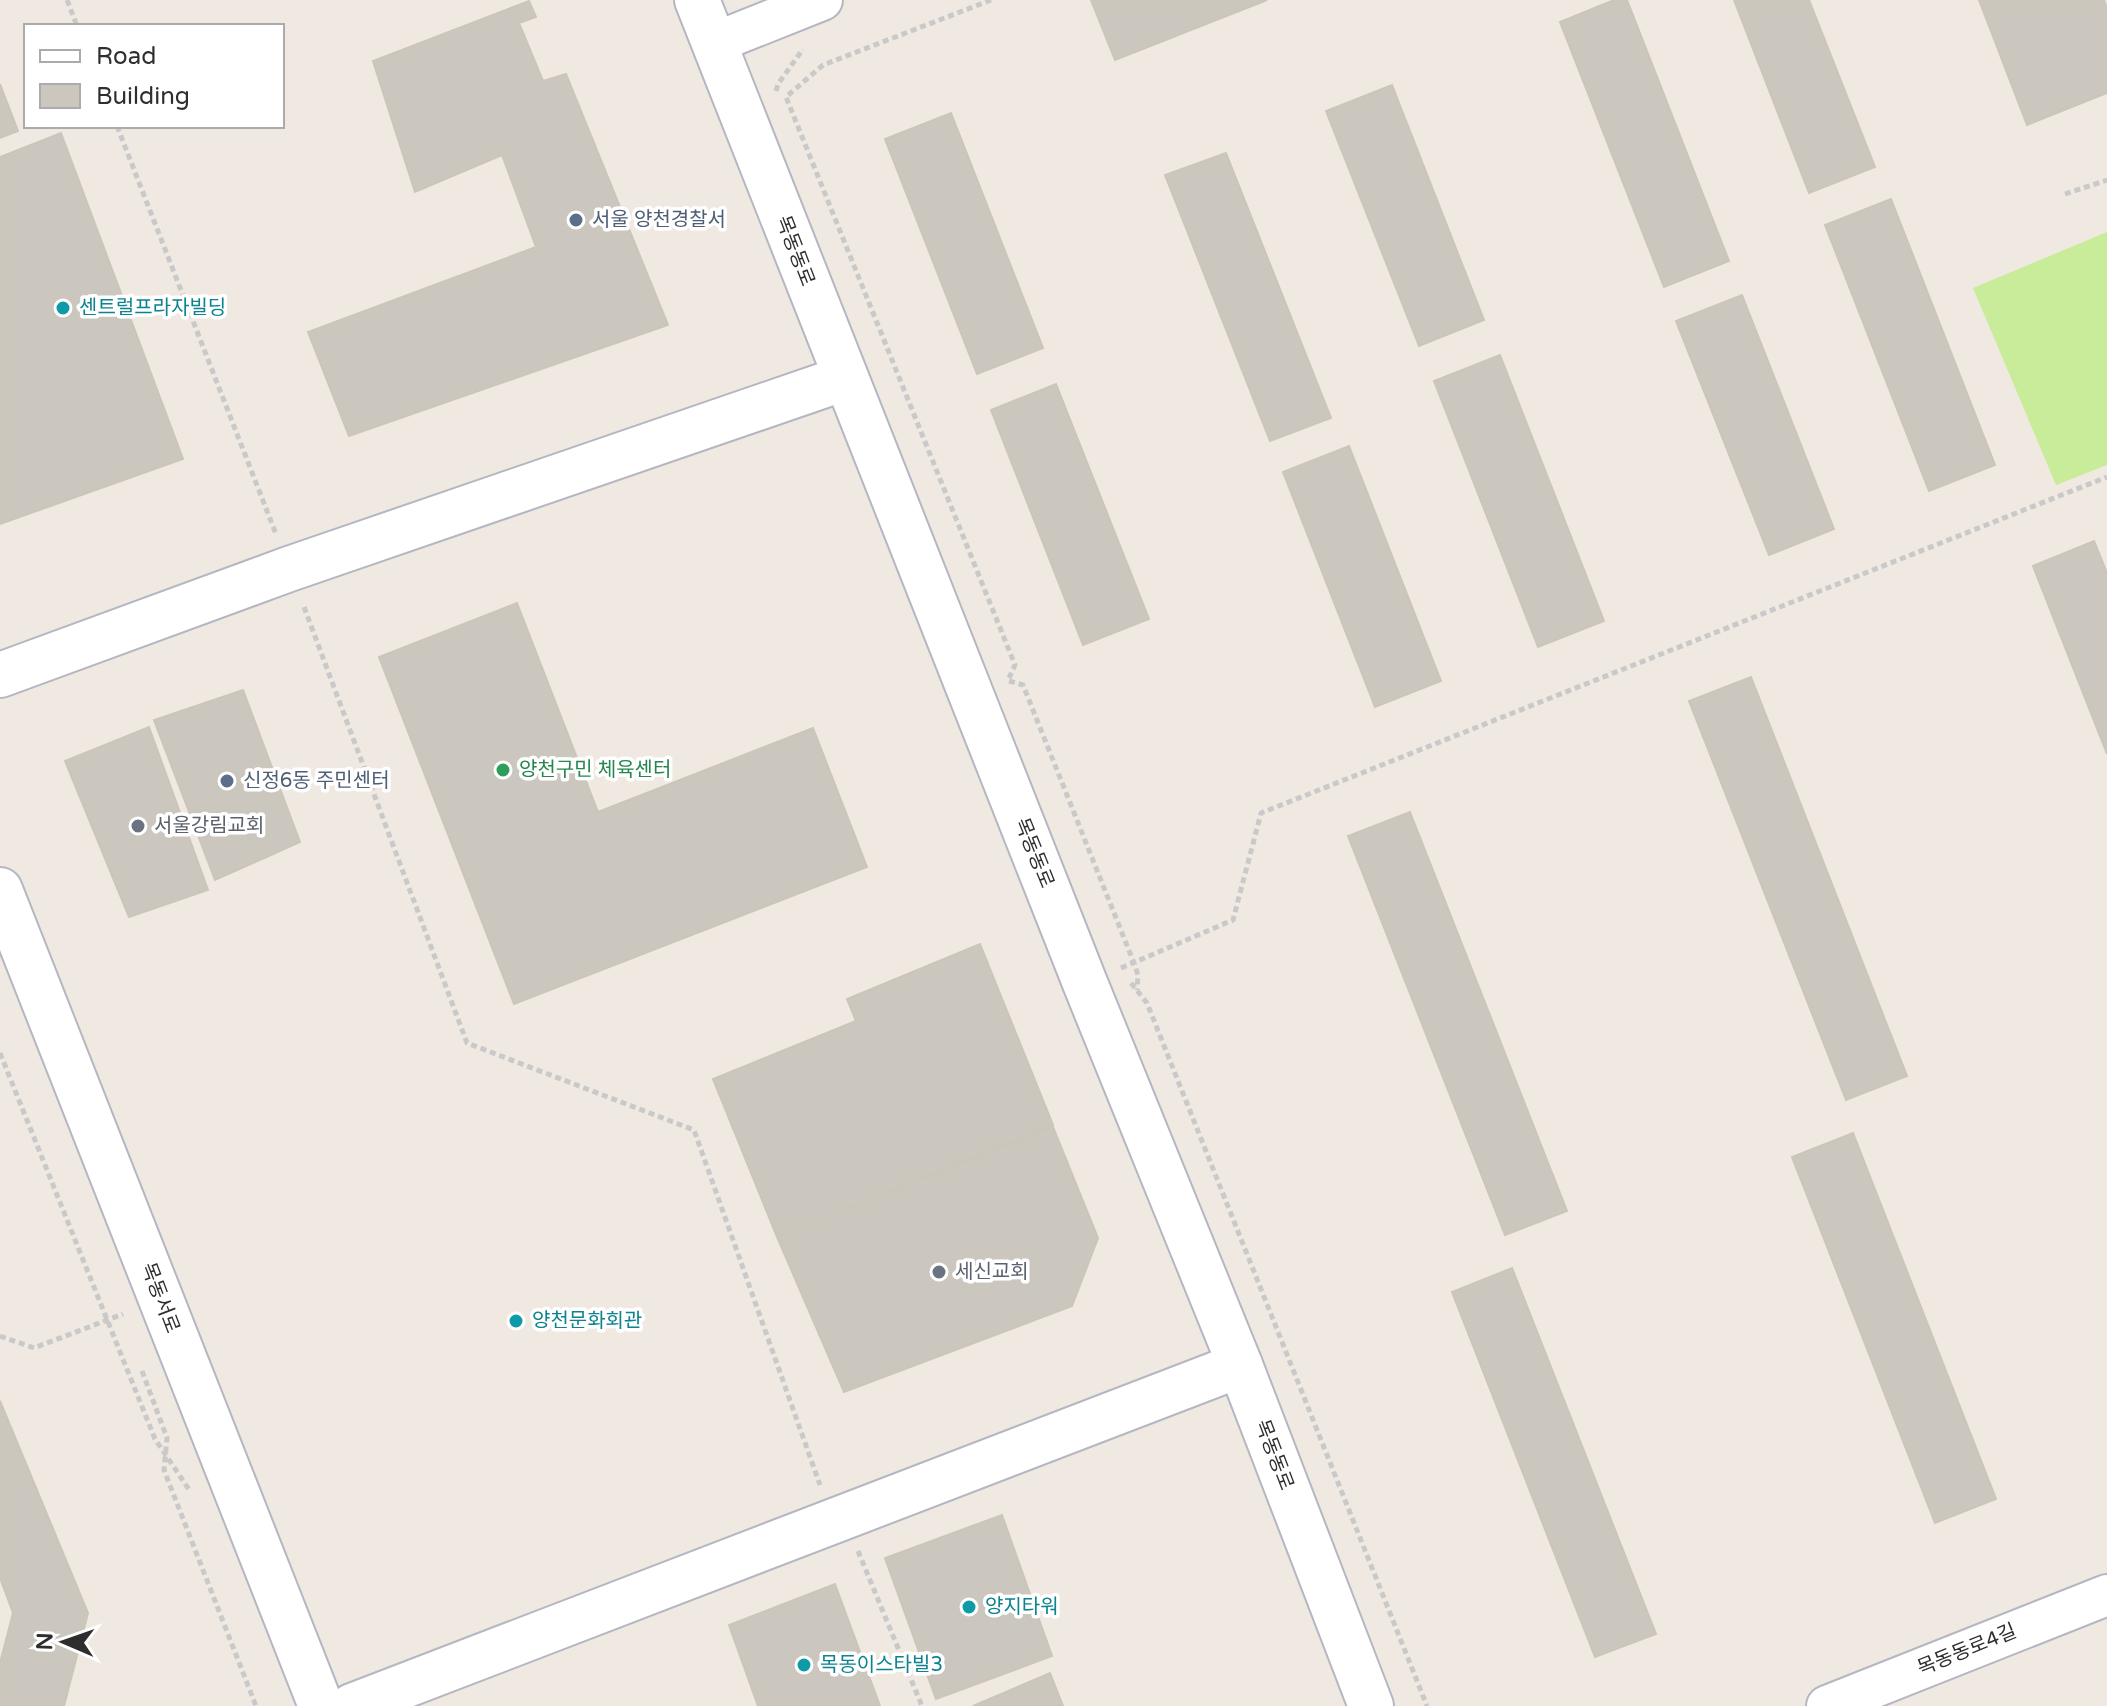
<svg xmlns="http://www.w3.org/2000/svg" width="2107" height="1706" font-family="'Varela Round','Noto Sans KR',sans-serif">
<rect width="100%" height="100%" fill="#efe9e1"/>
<path fill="#c9ec9a" d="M2107,232V465L2056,485L1973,288Z"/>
<path fill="#cbc7bf" stroke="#cbc5ba" stroke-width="2" d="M1091,0H1267L1115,60Z
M1614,0H1627L1729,261L1664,287L1560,22Z
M1734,0H1809L1875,167L1809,193Z
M1979,0H2104L2107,9V93L2027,125Z
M529,1L536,17L519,23L543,81L566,74L668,325L349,436L308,332L536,247L502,155L415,192L373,61Z
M0,84L18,131L0,138Z
M1392,85L1484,320L1419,346L1326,111Z
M951,113L1043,348L977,374L885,139Z
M61,133L183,459L0,524V157Z
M1226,153L1331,418L1270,441L1165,175Z
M1891,199L1995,465L1929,491L1825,225Z
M1742,295L1834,529L1769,555L1676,321Z
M1500,355L1604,621L1538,647L1434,381Z
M1056,384L1149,619L1083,645L991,410Z
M1349,446L1441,681L1375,707L1283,472Z
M2094,541L2107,573V754L2033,566Z
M517,603L598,812L813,728L867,867L514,1004L379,657Z
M1751,677L1907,1076L1846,1100L1689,701Z
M243,690L300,842L215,880L154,720Z
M149,727L208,890L129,917L65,761Z
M1410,812L1567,1211L1505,1235L1348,836Z
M980,944L1053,1125L777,1237L713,1079L856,1021L847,999Z
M1053,1127L1098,1238L1072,1306L844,1392L777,1237Z
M1853,1133L1996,1499L1935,1523L1792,1157Z
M1512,1268L1656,1634L1595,1657L1452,1292Z
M0,1401L88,1613L64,1706H0V1663L13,1613L0,1578Z
M1002,1515L1052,1656L936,1699L885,1558Z
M835,1584L880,1706H758L729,1625Z
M1050,1673L1063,1706H973Z"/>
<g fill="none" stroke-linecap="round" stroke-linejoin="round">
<g stroke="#b4b7c1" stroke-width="44">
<path id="minor" d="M714,43L822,0
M1827,1706L2107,1595"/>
</g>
<g stroke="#b4b7c1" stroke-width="48">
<path id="tertiary" d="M0,675L289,569L845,378
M352,1706L1240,1365"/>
</g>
<g stroke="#b4b7c1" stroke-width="48">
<path id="secondary" d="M697,0L1085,983L1240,1365L1371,1706
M0,890L321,1706"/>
</g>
<path stroke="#c9c9c9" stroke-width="5" stroke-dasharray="6 4" stroke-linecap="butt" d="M67,0L77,26
M991,0L823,65L786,97L1015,665L1009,678
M776,91L778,84L803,49
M117,126L276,534
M2065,194L2107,180
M304,607L467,1043L694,1130L820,1485
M1009,681L1023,685L1134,963L1138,975L1137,990
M1121,968L1233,920L1261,813L2107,477
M1131,983L1147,1003L1427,1706
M0,1053L155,1439L190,1491
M0,1336L34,1348L123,1314
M142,1371L167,1438L164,1470L256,1706
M858,1551L922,1706"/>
<use href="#minor" stroke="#fff" stroke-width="40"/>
<use href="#tertiary" stroke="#fff" stroke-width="44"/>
<use href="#secondary" stroke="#fff" stroke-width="44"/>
</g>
<g fill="#5c6f8a" stroke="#fff" stroke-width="3">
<circle cx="576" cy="220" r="8"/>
<circle cx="227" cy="781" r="8"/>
</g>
<g fill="#0f9aa8" stroke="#fff" stroke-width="3">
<circle cx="63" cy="308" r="8"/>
<circle cx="516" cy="1321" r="8"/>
<circle cx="969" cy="1607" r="8"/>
<circle cx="804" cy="1665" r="8"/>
</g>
<circle fill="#2e9e5b" stroke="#fff" stroke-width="3" cx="503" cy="770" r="8"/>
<g fill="#6b7280" stroke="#fff" stroke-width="3">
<circle cx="138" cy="826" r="8"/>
<circle cx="939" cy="1272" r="8"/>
</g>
<g text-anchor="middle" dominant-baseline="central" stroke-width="7" stroke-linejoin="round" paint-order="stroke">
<g font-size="20" fill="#4e5e75" stroke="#fff" text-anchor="start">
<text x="592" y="220">서울 양천경찰서</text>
<text x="243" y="781">신정6동 주민센터</text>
</g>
<g font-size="20" fill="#2e2e2e" stroke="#fff">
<text transform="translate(795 251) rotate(69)">목동동로</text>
<text transform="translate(1034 853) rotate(68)">목동동로</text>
<text transform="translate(160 1298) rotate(69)">목동서로</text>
<text transform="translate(1274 1455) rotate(69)">목동동로</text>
<text transform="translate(1967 1650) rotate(-22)">목동동로4길</text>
</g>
<g font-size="20" fill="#0d838f" stroke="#fff" text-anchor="start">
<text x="79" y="308">센트럴프라자빌딩</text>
<text x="532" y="1321">양천문화회관</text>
<text x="985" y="1607">양지타워</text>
<text x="820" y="1665">목동이스타빌3</text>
</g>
<g font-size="20" fill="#27864d" stroke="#fff" text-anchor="start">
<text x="519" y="770">양천구민 체육센터</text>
</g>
<g font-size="20" fill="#5b616d" stroke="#fff" text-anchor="start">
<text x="154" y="826">서울강림교회</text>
<text x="955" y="1272">세신교회</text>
</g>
</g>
<rect x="24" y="24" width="260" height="104" fill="#ffffff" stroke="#ababab" stroke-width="2"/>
<rect x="40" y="50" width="40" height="12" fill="#ffffff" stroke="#ababab" stroke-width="2"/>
<text x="96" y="64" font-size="24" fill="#2e2e2e">Road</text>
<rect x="40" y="84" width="40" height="24" fill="#cbc7bf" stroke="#ababab" stroke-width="2"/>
<text x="96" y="104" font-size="24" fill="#2e2e2e">Building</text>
<g transform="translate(64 1642) rotate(272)" stroke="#ffffff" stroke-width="6" paint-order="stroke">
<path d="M0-6L14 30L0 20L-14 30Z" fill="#2e2e2e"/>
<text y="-12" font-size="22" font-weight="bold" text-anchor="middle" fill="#2e2e2e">N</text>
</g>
</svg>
